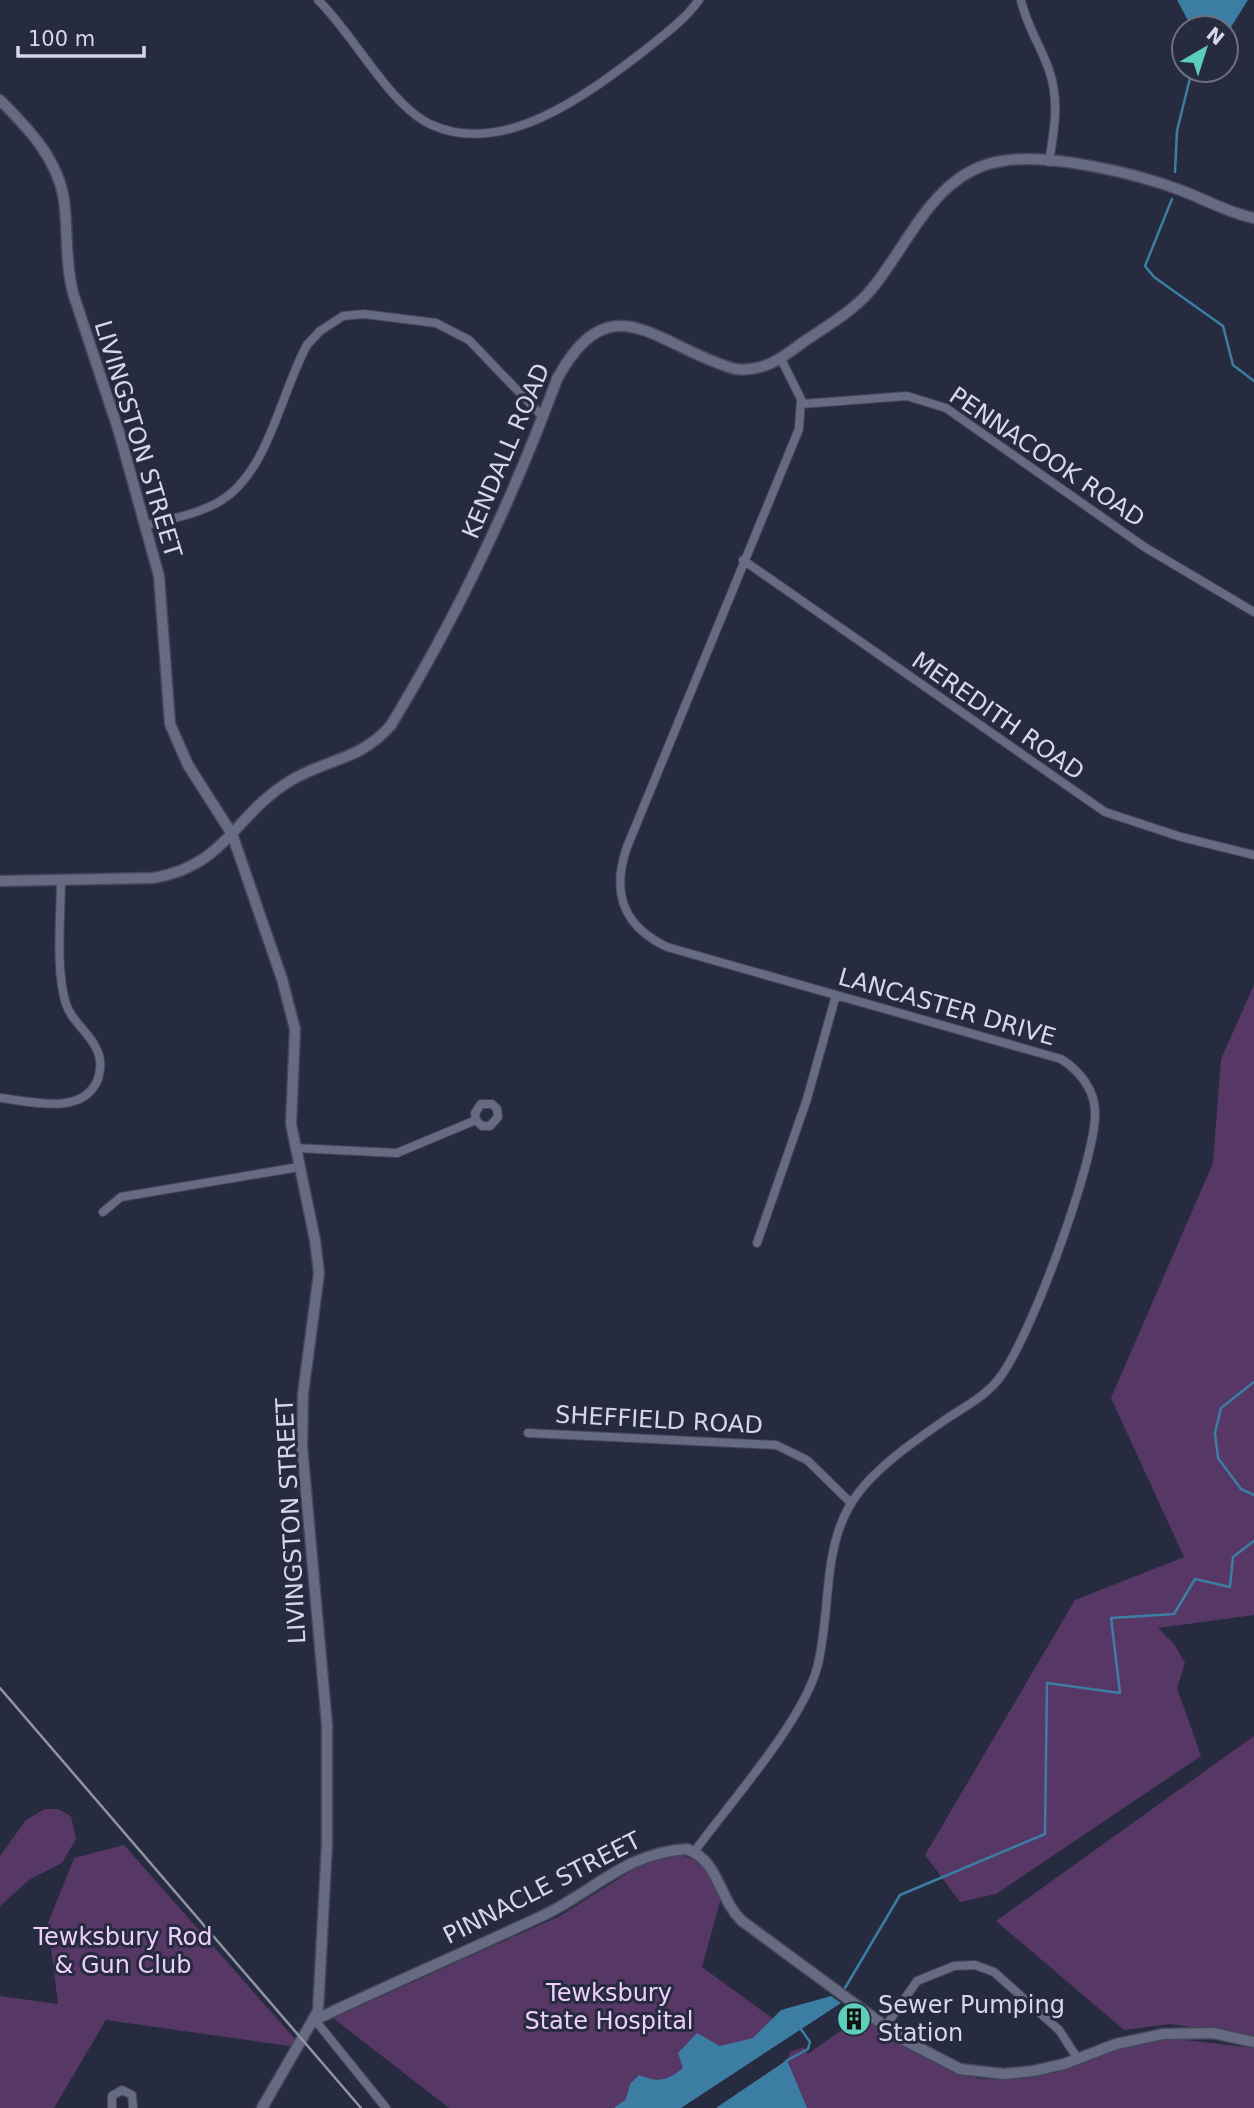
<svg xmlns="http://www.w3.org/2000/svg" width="1254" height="2108" font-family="'DejaVu Sans',sans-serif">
<rect width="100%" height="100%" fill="#272b3f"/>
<path fill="#573765" d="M1254,985V1615L1158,1628L1174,1644L1185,1663L1177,1688L1201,1756L996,1894L960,1902L925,1855L1075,1600L1184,1557L1111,1398L1213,1163L1221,1059Z
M1254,1736V2036L1170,2024L1124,2030L996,1921Z
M45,1809H58L71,1816L76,1839L62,1863L29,1880L0,1906V1856L26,1820Z
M124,1845L303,2048L106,2020L54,2108H0V1996L58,2004L48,1923L71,1866L74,1858Z
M678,1855C704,1858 710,1877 721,1898L702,1967L783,2026L681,2108H449L333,2018L560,1916L645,1862Z
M864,2014L944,2067L980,2079H1020L1053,2073L1129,2045L1169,2038L1254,2048V2108H716L787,2060L790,2052L804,2047L808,2054Z"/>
<path fill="#3c7da3" d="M1177,0H1248L1231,27L1226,29L1192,28Z
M831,1996L841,2003L681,2108H614L626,2099L630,2084L639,2075C658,2083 667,2081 683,2068L678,2053L697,2033L720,2046L753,2038L781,2010Z
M787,2060L807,2108H716Z"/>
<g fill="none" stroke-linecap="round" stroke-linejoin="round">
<path stroke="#3c7da3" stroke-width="2.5" d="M1175,172L1177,131L1192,70
M1172,199L1145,266L1154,277L1223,326L1233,365L1254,381
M1254,1382L1221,1408L1215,1433L1218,1458L1241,1489L1254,1495
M845,1988L900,1895L1045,1834L1047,1683L1120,1693L1111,1618L1174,1614L1195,1579L1230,1587L1233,1557L1254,1541
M786,2061L808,2049L810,2042L798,2025"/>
<g stroke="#434657" stroke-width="10">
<path id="street" d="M318,0C353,33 390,107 432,125C504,157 586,95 640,54C661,37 683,22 699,0
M1021,0C1026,25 1041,46 1049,70C1060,101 1054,131 1049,162
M801,404L907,396L946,408L1146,548L1254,612
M144,526C169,519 200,514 222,500C269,470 281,392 307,345L320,331L343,316L364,314L436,323L469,340L543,417
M743,560L1105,812L1181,837L1254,855
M0,1098C30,1101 83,1117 98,1079C101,1069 101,1057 96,1048C88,1031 72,1022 66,1004C55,969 61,916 61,879
M295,1148L397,1153L476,1120L482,1126H490L498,1117L497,1109L492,1104H481L475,1113L476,1120
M103,1212L121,1197L299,1167
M757,1243L807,1099L836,995
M528,1433L776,1445L807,1460L851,1503
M694,1852C729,1804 802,1722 817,1668C831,1616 822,1554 849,1507C868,1473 910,1444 942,1422C960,1409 982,1399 997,1381C1028,1346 1095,1162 1095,1115C1096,1091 1080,1071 1061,1059L667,947C623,926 611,893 627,847L799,429L801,399L781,359
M315,2020L386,2108
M885,2027L917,1981L954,1966L975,1965L994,1972L1059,2030L1078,2059
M112,2108V2096L122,2090L132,2095L133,2108"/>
</g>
<g stroke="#434657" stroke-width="13">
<path id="secondary" d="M0,100C28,128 58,159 64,200C68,231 65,262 73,293L119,432L159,576L170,724L188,765L232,834L282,979L295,1029L291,1124L315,1240L319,1273L303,1394L302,1446L327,1725V1844L318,2011L262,2108
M0,881L153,878C226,866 234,815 290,781C328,758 360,761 391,725C458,615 512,501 557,379C611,279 657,347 735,369C763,372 781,359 802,343C825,327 852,312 870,291C910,244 934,171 1002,161C1049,153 1135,173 1180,190C1205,199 1228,213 1254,218
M315,2020C390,1984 468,1951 544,1915C596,1890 625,1853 687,1849C720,1862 718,1898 742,1921L904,2040L960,2069L1004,2074L1033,2071L1064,2064L1116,2044L1163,2034L1213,2033L1254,2042"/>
</g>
<use href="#street" stroke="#666a82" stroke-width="8"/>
<use href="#secondary" stroke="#666a82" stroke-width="10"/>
<path stroke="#9194a4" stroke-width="2.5" d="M0,1688L361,2108"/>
</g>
<defs>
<g id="building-disc" transform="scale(1.75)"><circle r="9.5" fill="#5dceb9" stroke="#272b3f"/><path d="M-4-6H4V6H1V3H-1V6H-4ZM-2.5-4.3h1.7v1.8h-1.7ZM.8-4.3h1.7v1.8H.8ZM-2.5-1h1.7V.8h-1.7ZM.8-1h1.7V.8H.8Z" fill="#111"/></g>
</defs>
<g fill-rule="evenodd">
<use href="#building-disc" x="854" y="2019"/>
</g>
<g text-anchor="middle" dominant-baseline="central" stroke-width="6" stroke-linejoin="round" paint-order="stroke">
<g font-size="24" fill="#d5d8e6" stroke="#272b3f">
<text transform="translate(138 439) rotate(73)">LIVINGSTON STREET</text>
<text transform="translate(506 451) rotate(-67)">KENDALL ROAD</text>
<text transform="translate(1047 457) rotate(34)">PENNACOOK ROAD</text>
<text transform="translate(998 716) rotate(35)">MEREDITH ROAD</text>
<text transform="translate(947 1007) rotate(16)">LANCASTER DRIVE</text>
<text transform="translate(659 1420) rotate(3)">SHEFFIELD ROAD</text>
<text transform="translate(291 1521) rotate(-93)">LIVINGSTON STREET</text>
<text transform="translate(542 1888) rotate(-27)">PINNACLE STREET</text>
</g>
<g font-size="24" fill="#eecefd" stroke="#272b3f">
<text x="123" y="1937">Tewksbury Rod<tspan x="123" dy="28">&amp; Gun Club</tspan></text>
<text x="609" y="1993">Tewksbury<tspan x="609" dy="28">State Hospital</tspan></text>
</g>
<g font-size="24" fill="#d5d8e6" stroke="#272b3f" text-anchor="start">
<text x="878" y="2005">Sewer Pumping<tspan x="878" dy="28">Station</tspan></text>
</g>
</g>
<g transform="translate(1205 49) rotate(39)"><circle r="33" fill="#272b3f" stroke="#6d7082" stroke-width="2"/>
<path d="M0-5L12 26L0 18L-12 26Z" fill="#5dceb9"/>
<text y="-10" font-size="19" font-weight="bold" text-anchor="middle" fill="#d5d8e6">N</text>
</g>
<path d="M18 46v10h126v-10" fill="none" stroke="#d5d8e6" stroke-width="3.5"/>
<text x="28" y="46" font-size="21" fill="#d5d8e6" stroke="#272b3f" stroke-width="5" paint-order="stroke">100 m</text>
</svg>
